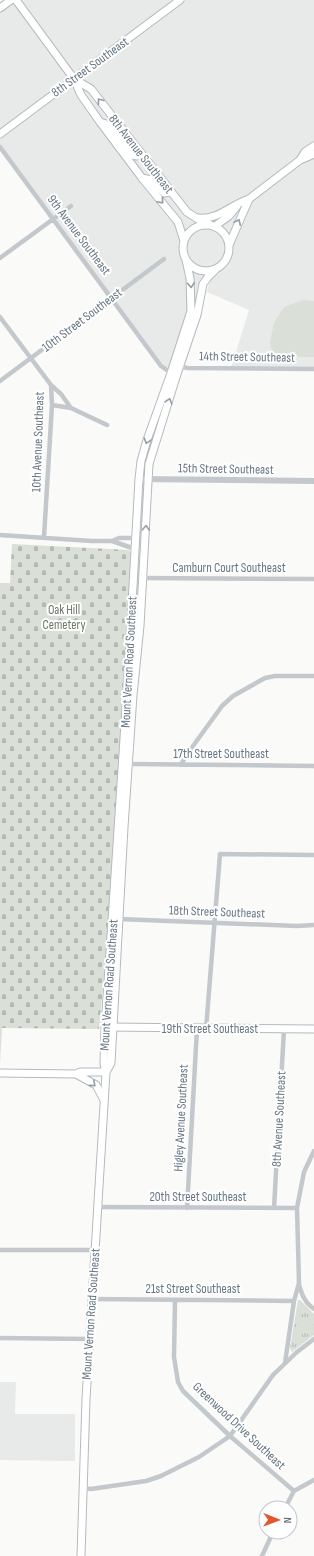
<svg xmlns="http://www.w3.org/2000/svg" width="314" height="1556" font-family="'Sofia Sans Condensed',sans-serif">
<defs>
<pattern id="grass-tufts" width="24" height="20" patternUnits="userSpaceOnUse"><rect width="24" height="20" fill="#dadfd7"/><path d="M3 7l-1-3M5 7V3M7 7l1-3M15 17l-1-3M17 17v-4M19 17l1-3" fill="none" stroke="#b4b9b4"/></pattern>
<pattern id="cemetery-stones" width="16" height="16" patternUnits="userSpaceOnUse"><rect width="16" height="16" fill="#dadfd7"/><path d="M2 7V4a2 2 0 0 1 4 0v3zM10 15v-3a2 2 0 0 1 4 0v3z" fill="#b4b9b4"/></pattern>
</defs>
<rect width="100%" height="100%" fill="#fafaf8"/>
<path fill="#e8e9e9" d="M11,0H314V369L231,368L249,310L207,292L214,263L176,372L167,370L142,338L0,148V8Z
M0,1382H16L15,1414H75V1461L0,1460Z"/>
<path fill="url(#grass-tufts)" d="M298,1300H300L314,1314V1335L292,1352L290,1348Z"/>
<path fill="url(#cemetery-stones)" d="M12,544L129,550L131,553C123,711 115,871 99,1029L2,1028L0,1064V583H10Z"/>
<path fill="#dadfd7" d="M303,300L314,301V357H273L270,342L274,323L284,307Z"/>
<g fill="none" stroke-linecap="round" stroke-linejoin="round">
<g stroke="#b3babf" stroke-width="9">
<path id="secondary" d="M0,8L11,0
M0,134L180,0
M108,1027L314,1029
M0,1073L76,1074L96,1085L104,1100
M76,1074L80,1072H106"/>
</g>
<g stroke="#b5babe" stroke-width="9">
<path id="primary" d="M16,0L74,79L81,95L100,122L142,178L178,222L184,241
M74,79L91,89L187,212L201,221L211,225
M100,122L109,125L132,155L137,156L141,154
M300,160L305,152L314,146
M142,178L151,180L164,193L170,192
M198,218C219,220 230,205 249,199L300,160L314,154
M183 248a23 23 0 1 1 46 0a23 23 0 1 1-46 0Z
M215,226L229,216L237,206
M229,245L249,199
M106,1072L111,1063L124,827L133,695L140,626L149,464L177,374L197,315L203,284L208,277L216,269
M81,1556L86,1399L106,1072L104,1064L105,1027L127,693L139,479L141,461L147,440L171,373L191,311L190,278L186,260"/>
</g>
<path stroke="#c3c8cc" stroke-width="4.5" d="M0,147L161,366L171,373
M0,258L71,206
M0,317L51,385L52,405L44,537
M180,366L187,368L314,369
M0,381L164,259
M51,385L61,394L71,408
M52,405L71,408L107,425
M0,535L92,541H112L135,549
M112,541L119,538H135
M143,578L314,579
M129,764L314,766
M181,765L185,757L222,706L233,696L265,678L275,676H314
M119,919L297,926L314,925
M206,1029L220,854L314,855
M98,1207L297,1208
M187,1208L197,1029
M274,1208L284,1029
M0,1250H95
M299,1285C302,1295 305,1303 314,1309
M92,1299L294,1301
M175,1300L174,1357L178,1382L183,1391L230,1436L294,1491
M0,1338L90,1339
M285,1363L294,1301L299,1283L297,1208L304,1172L314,1151
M83,1488L91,1489L146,1481L161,1476L199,1457L230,1436L273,1375L297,1352L314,1339
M285,1508L294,1491L314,1480
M262,1556L273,1532"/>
<path stroke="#c3c8cc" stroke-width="6" d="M139,479L314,481"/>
<use href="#secondary" stroke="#fff" stroke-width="7"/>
<use href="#primary" stroke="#fff" stroke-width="7"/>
</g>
<defs><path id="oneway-chevron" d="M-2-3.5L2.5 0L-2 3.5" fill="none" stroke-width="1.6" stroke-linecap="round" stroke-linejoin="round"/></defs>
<g stroke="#939fa8">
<use href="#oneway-chevron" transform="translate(100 101) rotate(-127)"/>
<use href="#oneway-chevron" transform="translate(161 201) rotate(49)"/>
<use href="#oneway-chevron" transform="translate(238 222) rotate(-65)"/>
<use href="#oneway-chevron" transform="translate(191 285) rotate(87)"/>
<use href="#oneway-chevron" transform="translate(169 401) rotate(-73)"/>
<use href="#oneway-chevron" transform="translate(147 441) rotate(108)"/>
<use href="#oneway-chevron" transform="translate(146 528) rotate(-87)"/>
<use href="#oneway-chevron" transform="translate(93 1084) rotate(41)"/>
</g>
<g text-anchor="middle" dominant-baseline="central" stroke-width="4" stroke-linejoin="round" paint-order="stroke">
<g font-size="13" fill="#657683" stroke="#fff">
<text transform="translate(90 67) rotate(-36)">8th Street Southeast</text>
<text transform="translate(141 154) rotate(52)">8th Avenue Southeast</text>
<text transform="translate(79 235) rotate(53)">9th Avenue Southeast</text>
<text transform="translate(82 320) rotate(-37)">10th Street Southeast</text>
<text transform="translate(247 357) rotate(1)">14th Street Southeast</text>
<text transform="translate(38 442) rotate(-88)">10th Avenue Southeast</text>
<text transform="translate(226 469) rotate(1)">15th Street Southeast</text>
<text x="229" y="568">Camburn Court Southeast</text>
<text transform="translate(129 662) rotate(-87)">Mount Vernon Road Southeast</text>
<text x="221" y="754">17th Street Southeast</text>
<text transform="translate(217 912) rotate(2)">18th Street Southeast</text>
<text transform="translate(109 985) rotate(-86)">Mount Vernon Road Southeast</text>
<text x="210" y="1029">19th Street Southeast</text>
<text transform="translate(181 1118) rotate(-87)">Higley Avenue Southeast</text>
<text transform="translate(279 1119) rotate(-87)">8th Avenue Southeast</text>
<text x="198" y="1197">20th Street Southeast</text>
<text x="193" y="1289">21st Street Southeast</text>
<text transform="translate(91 1314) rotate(-86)">Mount Vernon Road Southeast</text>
<text transform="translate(239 1426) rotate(43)">Greenwood Drive Southeast</text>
</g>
<g font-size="13" fill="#687a64" stroke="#fff">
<text x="64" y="610">Oak Hill<tspan x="64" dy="15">Cemetery</tspan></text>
</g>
</g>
<g transform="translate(278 1520) rotate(91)"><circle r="19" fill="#ffffff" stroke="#c1c8cd"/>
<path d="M0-3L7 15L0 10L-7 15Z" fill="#e4572e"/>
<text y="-6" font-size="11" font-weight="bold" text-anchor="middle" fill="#657683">N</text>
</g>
</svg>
